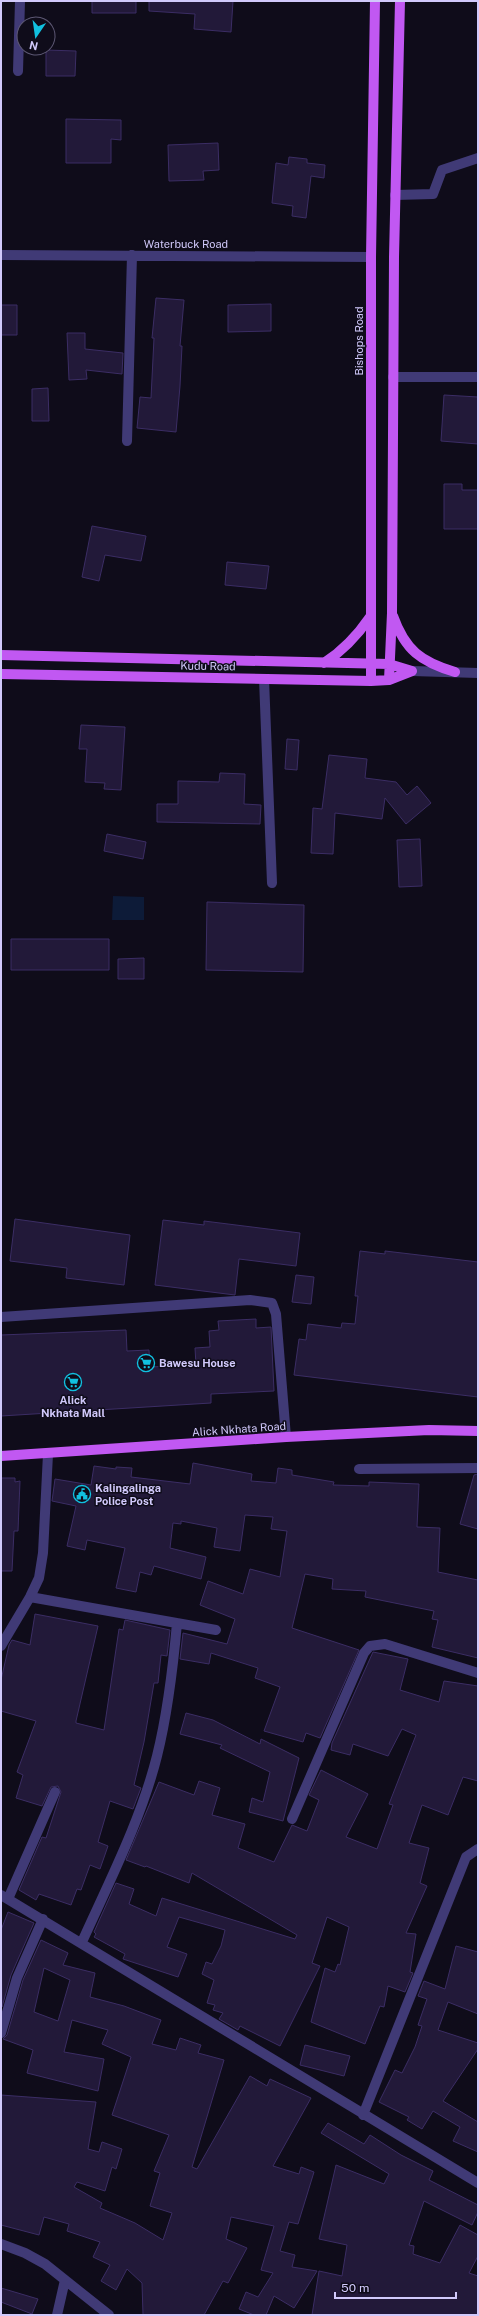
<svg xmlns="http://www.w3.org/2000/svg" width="479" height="2316" font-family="'Public Sans',sans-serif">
<rect width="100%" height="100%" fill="#0f0c1a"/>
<path fill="#0d1b38" d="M113,896L144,897V920H112Z"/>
<path fill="#221939" stroke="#3b2d64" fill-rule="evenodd" d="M92,1H136V13H92Z
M149,1H233L231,32L194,29L195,14L149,11Z
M46,50L76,51L75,76H46Z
M66,119L121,120V140L111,139V163H66Z
M218,143L219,170L203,171L204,180L169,181L168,145Z
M289,157L307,159V163L325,165L324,178L311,176L306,218L292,216L293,206L272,203L276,163L288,165Z
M156,298L184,300L180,346H182L180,386L176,432L137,428L140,397L151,398L154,338H152Z
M271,304V331L228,332V305Z
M1,305H17V335H1Z
M67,333H85V349L123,353L122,374L86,370L87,379L69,380Z
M48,388L49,421H32V389Z
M444,395L478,397V444L441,441Z
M444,484H462V490H478V529H444Z
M92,526L146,536L141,561L105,555L99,581L82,577Z
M227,562L269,566L266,589L225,585Z
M81,725L125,727L121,790L104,789L105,783L85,782L87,749H79Z
M287,739L299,740L297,770L285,769Z
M329,755L367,759L365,778L396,782L407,795L417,786L431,803L406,824L385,798L382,819L335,813L333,854L311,853L313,808L322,809Z
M220,773L245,774L244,804L261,805L260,824L157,822V804H178V781L219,782Z
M107,834L146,842L143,859L104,851Z
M420,839L422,886L399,887L397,840Z
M207,902L304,905L303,972L206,970Z
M11,939H109V970H11Z
M144,958V979H118V959Z
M15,1219L130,1235L124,1285L66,1278L67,1268L10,1261Z
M163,1220L204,1225V1221L300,1233L296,1266L239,1259L235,1295L155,1285Z
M360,1251L385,1254V1251L478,1262V1397L294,1375L299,1339L306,1340L308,1324L341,1328L342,1323L355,1324L358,1296H355Z
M296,1275L314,1277L311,1304L292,1302Z
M256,1319V1328L271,1327L274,1391L211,1394V1403L1,1416V1335L126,1330L127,1351L149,1350L150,1367L196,1365L195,1348L210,1347L209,1331L219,1330L218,1321Z
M193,1463L252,1474L251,1481L276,1483L278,1468L292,1470V1475L334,1482L333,1485L369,1486V1482L419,1484L417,1527L440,1528L438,1572L478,1580V1658L432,1647L438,1620L432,1619L434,1611L365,1597L366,1591L332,1589L333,1579L305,1574L292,1628L359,1650L320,1738L306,1733L303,1742L264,1731L280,1687L255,1678L258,1668L211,1653L209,1664L180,1659L183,1633L227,1644L235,1619L200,1605L208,1581L243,1594L250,1569L280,1577L287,1531L271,1529L273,1517L245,1515L240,1551L214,1547L217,1528L181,1521V1524L173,1523L170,1548L206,1557L201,1579L154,1566L151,1575L140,1572L136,1592L116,1588L125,1548L87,1540L85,1550L67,1546L76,1506L52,1501L55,1479L91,1485L94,1466L116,1469V1467L132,1468L131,1477L190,1484Z
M478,1474V1529L460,1524L474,1475Z
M1,1478H15V1482L20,1481L18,1531H14L12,1571H1Z
M35,1614L98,1626L76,1721V1723L104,1730L119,1629L123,1630L125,1620L170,1630L167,1656L161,1655L158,1683H154L144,1742L134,1785L141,1788L136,1801L133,1809L110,1801L98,1842L108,1846L100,1869L90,1865L81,1890L77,1889L71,1905L39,1894L36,1900L19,1890L42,1837L46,1838L61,1792L58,1786L51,1787L42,1806L16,1798L23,1775L17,1772L36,1721L1,1711V1680L9,1645L12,1640L30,1645Z
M373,1652L408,1659L400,1690L439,1702L444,1681L478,1686V1781L463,1777L448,1815L422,1805L409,1843L429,1848L420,1883L427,1886L406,1933L416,1934L410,1972L413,1973L405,1992L388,1986L384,2007L380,2006L365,2044L311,2022L325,1968L335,1972L338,1964L340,1965L349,1927L327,1917L312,1963L320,1966L280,2046L240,2026L238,2030L219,2019L223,2013L213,2010L215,2005L207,2003L214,1980L202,1974L206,1962L212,1964L221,1946L225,1930L179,1917L167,1947L187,1954L178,1977L123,1959L125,1954L94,1937L96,1934L94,1932L116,1883L134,1889L129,1904L156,1916L162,1898L295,1939L297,1935L192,1873L189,1883L146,1866L145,1867L126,1860L159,1782L194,1795L199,1781L220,1788L212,1815L245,1824L238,1848L274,1862L292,1825L307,1831L319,1800L309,1795L321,1770L368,1794L346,1837L377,1849L393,1805L389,1804L416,1735L402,1729L388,1756L353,1744L350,1755L331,1750L332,1743Z
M186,1713L213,1720L260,1744L261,1739L299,1758L283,1821L249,1812L252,1798L263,1802L270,1772L220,1748L222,1745L180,1734Z
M8,1912L34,1923L11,1975L2,2007L1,1930Z
M41,1940L68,1953L63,1965L95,1973L90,1997L124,2006L161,2020L152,2044L176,2050L180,2038L201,2045L198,2053L224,2060L192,2167L197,2169L250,2076L267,2086L270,2079L311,2098L273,2166L299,2174L301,2167L314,2172L298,2224L289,2222L280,2251L295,2255L292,2267L317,2271L294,2308L274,2296L266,2315H254L239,2309L246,2292L258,2297L273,2273L261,2270L274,2226L231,2217L226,2239L247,2248L228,2283L223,2281L204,2315H143L142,2283L127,2269L116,2290L101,2281L110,2265L93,2257L100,2242L67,2231L69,2224L44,2217L39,2235L1,2225V2095L96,2102L88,2149L99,2152L102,2142L122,2149L116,2169L112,2167L105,2191L77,2182L74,2187L102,2203L100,2208L135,2223L163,2240L172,2213L150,2206L160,2173L154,2171L169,2135L112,2115L131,2057L102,2044L108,2030L72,2020L64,2052L104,2059L98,2091L27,2073L33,2050L3,2039L7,2035L23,1980ZM44,1968L70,1980L58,2021L34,2012Z
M456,1946L478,1952V2014L448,2002L438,2030L478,2043V2049L443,2101L478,2122V2152L453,2141L460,2127L433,2111L422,2129L407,2120L409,2117L379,2102L395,2070L402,2073L415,2047L422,2026L418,2025L427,1999L418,1996L424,1981L445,1989Z
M305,2045L350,2056L344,2076L300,2065Z
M328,2123L364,2144L370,2135L401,2155L433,2171L429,2180L478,2205V2212L472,2225L424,2201L409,2245L414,2246L413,2254L440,2263L460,2225L478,2235V2256L469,2273L478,2276V2315H312L319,2271L342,2276L347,2245L319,2239L336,2165L384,2184L389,2174L321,2133Z
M1,2288L38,2299L32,2314L1,2302Z"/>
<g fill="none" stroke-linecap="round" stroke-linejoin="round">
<path stroke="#403a76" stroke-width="10" d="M18,71L20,1
M395,195L433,194L442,170L478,158
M1,255L371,257
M393,377H478
M127,441L132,255
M412,671L478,673
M264,679L272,883
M1,1317L250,1300L272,1303L276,1314L286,1437
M359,1469L478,1468
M30,1597L216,1630
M1,1646L30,1597L39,1578L43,1553L48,1454
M292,1819L364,1653L370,1646L385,1644L478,1673
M1,1895L478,2183
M8,1899L55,1792
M82,1942C109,1882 141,1820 157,1756C168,1712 173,1668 177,1623
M1,2033L17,1978L43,1919
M363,2115L466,1857L478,1849
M1,2244L25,2253L45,2264L109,2315
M57,2315L65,2280"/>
<path stroke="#c158f2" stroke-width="10" d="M393,616C405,650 421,662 455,672
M1,655L389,664L412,671
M324,663C344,650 357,636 370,617
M1,674L371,681L389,680L412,671
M389,680L392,613L394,257L400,1
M371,681V257L375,1
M1,1456L286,1437L429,1430L478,1431"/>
</g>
<defs>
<g id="supermarket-ring" transform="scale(0.9)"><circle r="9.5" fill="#0f0c1a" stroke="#11c0df" stroke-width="1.5"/><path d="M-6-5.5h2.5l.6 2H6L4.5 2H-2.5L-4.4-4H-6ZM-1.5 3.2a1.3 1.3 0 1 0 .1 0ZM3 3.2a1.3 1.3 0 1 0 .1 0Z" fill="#11c0df"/></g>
<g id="civic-ring" transform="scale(0.9)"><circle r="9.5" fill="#0f0c1a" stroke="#11c0df" stroke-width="1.5"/><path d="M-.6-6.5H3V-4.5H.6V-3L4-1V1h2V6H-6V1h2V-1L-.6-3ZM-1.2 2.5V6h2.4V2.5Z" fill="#11c0df"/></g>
</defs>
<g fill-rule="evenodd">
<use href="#supermarket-ring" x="146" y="1363"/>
<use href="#supermarket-ring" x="73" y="1382"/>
<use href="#civic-ring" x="82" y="1494"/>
</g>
<g text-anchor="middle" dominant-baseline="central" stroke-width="3" stroke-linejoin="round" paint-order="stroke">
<g font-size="11" fill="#d1c9fb" stroke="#0f0c1a">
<text x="186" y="244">Waterbuck Road</text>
<text transform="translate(359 341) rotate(-90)">Bishops Road</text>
<text transform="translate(208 666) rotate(1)">Kudu Road</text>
<text transform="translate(239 1429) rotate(-4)">Alick Nkhata Road</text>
</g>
<g font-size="11" font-weight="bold" fill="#d1c9fb" stroke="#0f0c1a" text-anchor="start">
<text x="159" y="1363">Bawesu House</text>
<text x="73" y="1400" text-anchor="middle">Alick<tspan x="73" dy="13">Nkhata Mall</tspan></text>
<text x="95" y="1488">Kalingalinga<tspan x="95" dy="13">Police Post</tspan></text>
</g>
</g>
<rect width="479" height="2316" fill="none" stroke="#d1c9fb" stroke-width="4"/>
<g transform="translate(36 36) rotate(193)"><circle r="19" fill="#0f0c1a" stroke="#5d5874"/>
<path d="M0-3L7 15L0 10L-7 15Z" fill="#11c0df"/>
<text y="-6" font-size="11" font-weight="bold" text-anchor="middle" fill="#d1c9fb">N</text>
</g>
<path d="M335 2292v6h121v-6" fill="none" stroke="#d1c9fb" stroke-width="2"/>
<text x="341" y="2292" font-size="12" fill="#d1c9fb" stroke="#0f0c1a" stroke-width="3" paint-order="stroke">50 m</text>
</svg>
